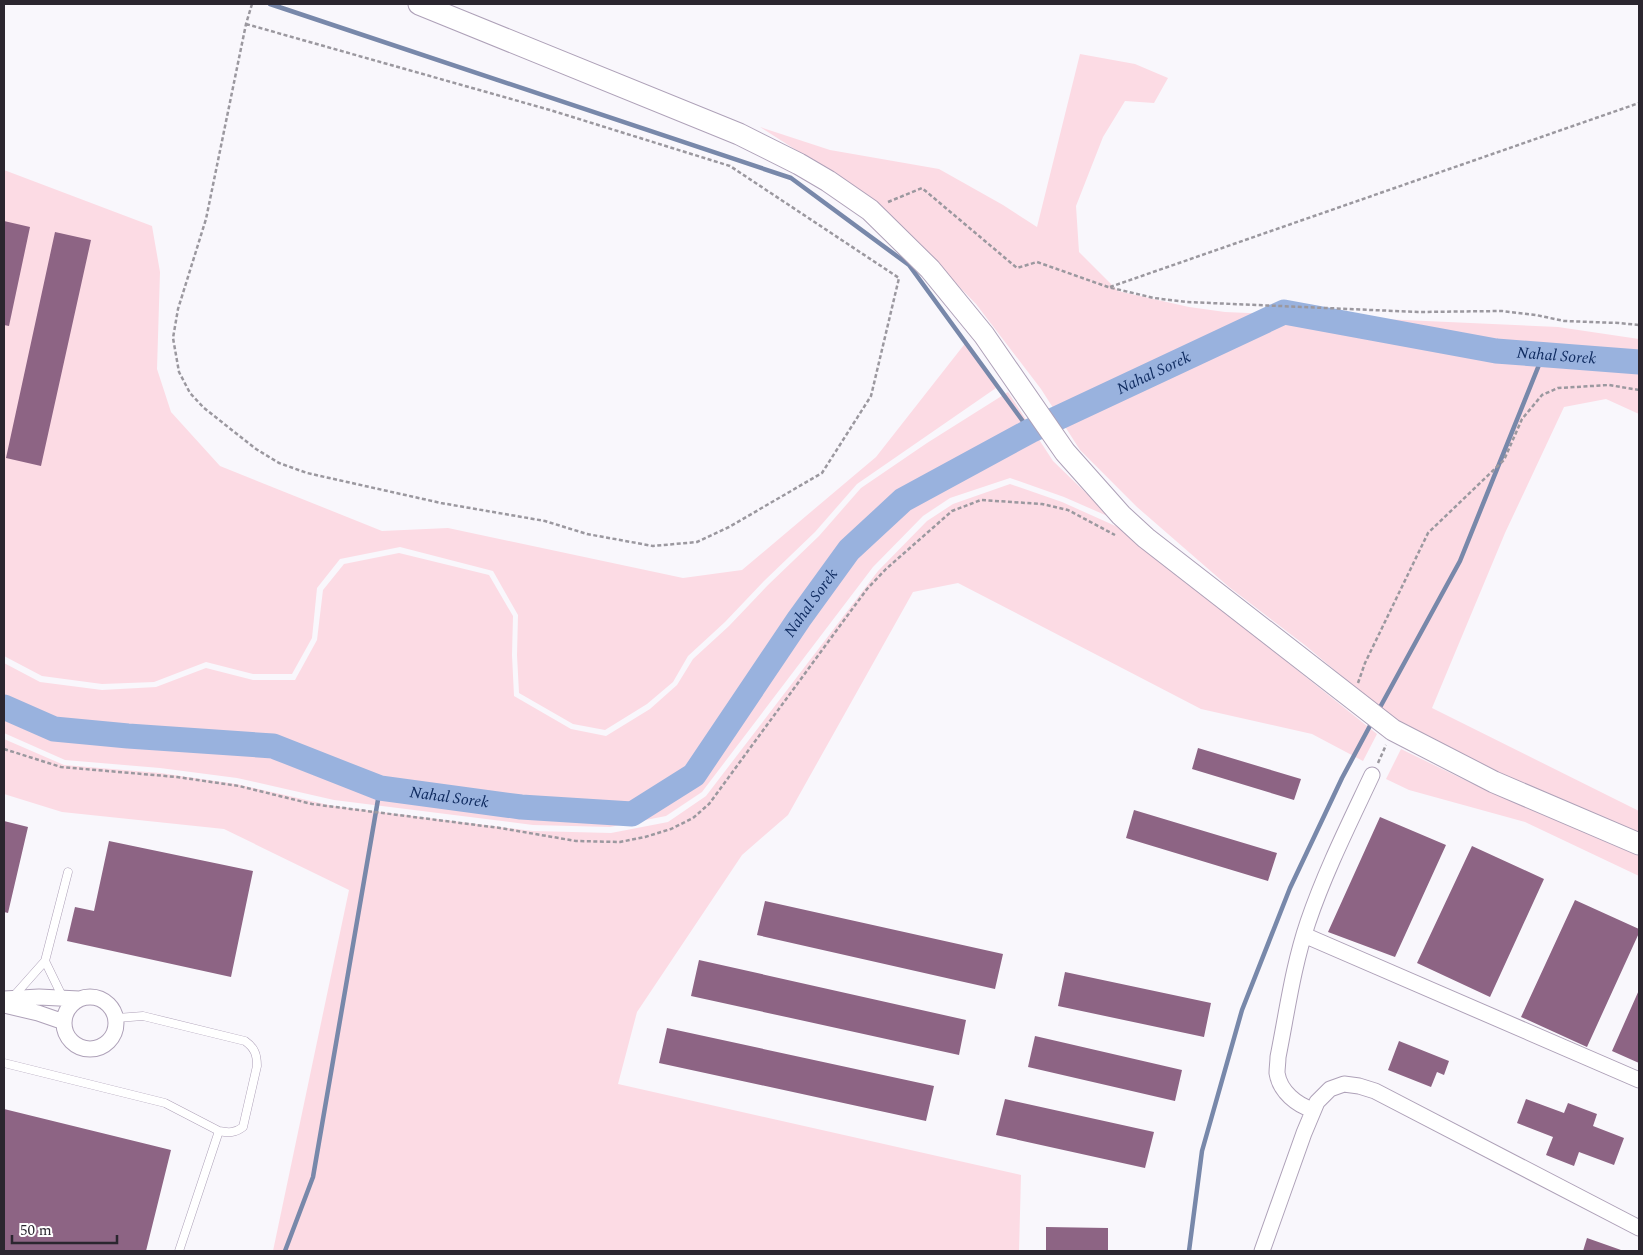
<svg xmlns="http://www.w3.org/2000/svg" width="1643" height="1255" font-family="Spectral,serif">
<rect width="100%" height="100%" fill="#f9f7fc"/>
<path fill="#fcdbe4" d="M1080,54L1135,64L1168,78L1154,103L1125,101L1103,137L1076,206L1079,252L1118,291L1189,307L1225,312L1558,327L1639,339V414L1606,399L1564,407L1505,533L1432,708L1639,811V839L1579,814L1396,722L1306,646L1229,587L1137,507L1080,450L1041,389L976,304L906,232L854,187L760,127L830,150L939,169L1003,205L1037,227Z
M4,170L152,226L160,272L157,369L171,412L220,466L382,531L448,528L683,578L742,570L876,457L967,341L996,388L857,484L815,532L764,581L725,622L688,656L673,682L647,704L605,730L573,724L519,693L517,655L518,615L493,571L400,547L340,559L317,588L312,638L292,674H253L206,662L154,682L102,684L42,676L4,656Z
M1008,392L1053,461L1112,518L1064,497L1010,478L950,498L923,516L873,567L702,792L666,816L610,827L533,825L334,800L237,778L160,768L65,760L4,733V663L40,682L102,690L156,687L206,668L253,680H295L317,640L323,590L344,564L399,553L489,575L513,616L512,655L514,696L571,729L606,736L650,709L677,685L693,659L729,626L768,585L819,536L861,488L927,443Z
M1010,484L1062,502L1120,528L1377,734L1363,761L1312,734L1201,709L958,583L913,592L788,815L742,855L637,1012L618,1084L1021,1175L1019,1251H273L349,890L224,829L62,812L4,794V739L64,765L160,773L236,784L333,806L533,831L611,833L668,822L706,796L878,571L927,521L953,504Z
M1401,749L1471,783L1639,856V876L1525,822L1409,790L1386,779Z"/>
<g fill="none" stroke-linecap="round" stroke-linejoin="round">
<path stroke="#7888aa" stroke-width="4.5" d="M270,4L791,178L909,265L1030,431
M1378,711L1460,561L1543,355
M285,1251L313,1177L380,788
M1189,1251L1202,1151L1242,1010L1290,888L1342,778L1372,722"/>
<path stroke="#99b2de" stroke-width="25" id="s1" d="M4,707L54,729L128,736L273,746L380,788L521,807L632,814L694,775L799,619L849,550L903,500L1030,431L1284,312L1496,351L1639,362"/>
</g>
<path fill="#8d6484" d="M4,221L30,227L9,326L4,325Z
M55,232L91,240L41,466L6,458Z
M1198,748L1301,779L1294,800L1192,769Z
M1134,810L1277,853L1268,881L1126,838Z
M1380,817L1446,845L1395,957L1328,932Z
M4,821L28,827L8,913L4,912Z
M109,841L253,871L231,977L67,941L75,907L94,911Z
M1472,846L1544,879L1490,997L1417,963Z
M1575,900L1639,929V933L1587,1047L1521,1017Z
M765,901L1003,954L995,989L757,935Z
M699,960L966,1020L959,1055L691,996Z
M1065,972L1211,1003L1204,1037L1058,1006Z
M1639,990V1063L1612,1051Z
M667,1028L934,1086L926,1121L659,1063Z
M1035,1036L1182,1070L1175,1101L1028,1067Z
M1399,1041L1449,1061L1444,1075L1437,1072L1431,1087L1388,1070Z
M1005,1099L1154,1132L1145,1168L996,1135Z
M1526,1099L1564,1113L1568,1103L1597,1114L1593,1126L1624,1138L1614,1165L1579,1152L1574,1166L1546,1155L1553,1137L1517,1123Z
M4,1109L171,1150L146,1251H4Z
M1046,1227L1108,1228V1251L1046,1250Z
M1587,1238L1621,1250V1251H1583Z"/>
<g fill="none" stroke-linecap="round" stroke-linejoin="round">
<g stroke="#aea1b8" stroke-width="9">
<path id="service" d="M45,961L63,998
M13,997L45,961L68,872
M4,1063L165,1103L219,1131C229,1133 235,1133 243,1127L257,1066C257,1055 255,1048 245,1041L143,1016L117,1018
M179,1251L219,1131"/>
</g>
<g stroke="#aea1b8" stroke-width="17">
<path id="minor" d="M1304,935L1639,1080
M64 1023a26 26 0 1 1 52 0a26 26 0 1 1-52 0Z
M4,999L39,997L79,999
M4,1005L38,1013L64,1022
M1313,1110C1297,1105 1280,1092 1277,1073C1277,1068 1278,1062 1278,1057C1287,1012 1293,966 1308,922C1325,872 1349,824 1372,775
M1262,1251L1304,1133L1317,1102L1330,1089L1344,1084L1359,1086L1375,1091L1639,1228"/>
</g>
<g stroke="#aea1b8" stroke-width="23">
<path id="secondary" d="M419,4L739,134L799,164L828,181L870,210L930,269L984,335L1065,452L1121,515L1146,538L1393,730L1494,782L1639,844"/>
</g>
<path stroke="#9b989f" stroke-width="2.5" stroke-dasharray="4 2.5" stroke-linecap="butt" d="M246,24L550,110L730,166L899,278L871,396L822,473L729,527L697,542L653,546L587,534L545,521L441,503L307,473L279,463L256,449L204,408L190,393L179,372L173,338L178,309L206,219L246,24L252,4
M888,202L922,188L1017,268L1037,262L1108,287L1154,298L1187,302L1418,312L1502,311L1536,315L1564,321L1619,323L1639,325
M1110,287L1639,103
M1358,683L1365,663L1428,533L1504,460L1522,419L1542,395L1558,388L1609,385L1639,390
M4,749L61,767L177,777L239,786L312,804L500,828L576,841L620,842L645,837L671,829L693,818L709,804L867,589L886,569L952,511L981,500L1042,504L1068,510L1115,535
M1378,763L1386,745"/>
<use href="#service" stroke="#fff" stroke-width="8"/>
<use href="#minor" stroke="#fff" stroke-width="15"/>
<use href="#secondary" stroke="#fff" stroke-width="21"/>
</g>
<g text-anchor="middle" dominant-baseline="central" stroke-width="4" stroke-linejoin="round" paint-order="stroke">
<g font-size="16" font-style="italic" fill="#0f2b60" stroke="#fff">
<text stroke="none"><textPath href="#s1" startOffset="1764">Nahal Sorek</textPath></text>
<text stroke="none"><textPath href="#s1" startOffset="1344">Nahal Sorek</textPath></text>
<text stroke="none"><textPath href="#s1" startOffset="924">Nahal Sorek</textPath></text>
<text stroke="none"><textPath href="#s1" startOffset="459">Nahal Sorek</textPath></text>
</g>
</g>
<rect width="1643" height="1255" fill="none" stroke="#2b262f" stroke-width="10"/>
<path d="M12 1235v8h105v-8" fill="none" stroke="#2b262f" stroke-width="2.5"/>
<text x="20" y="1235" font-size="15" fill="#2b262f" stroke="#ffffff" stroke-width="4" paint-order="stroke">50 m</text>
</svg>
